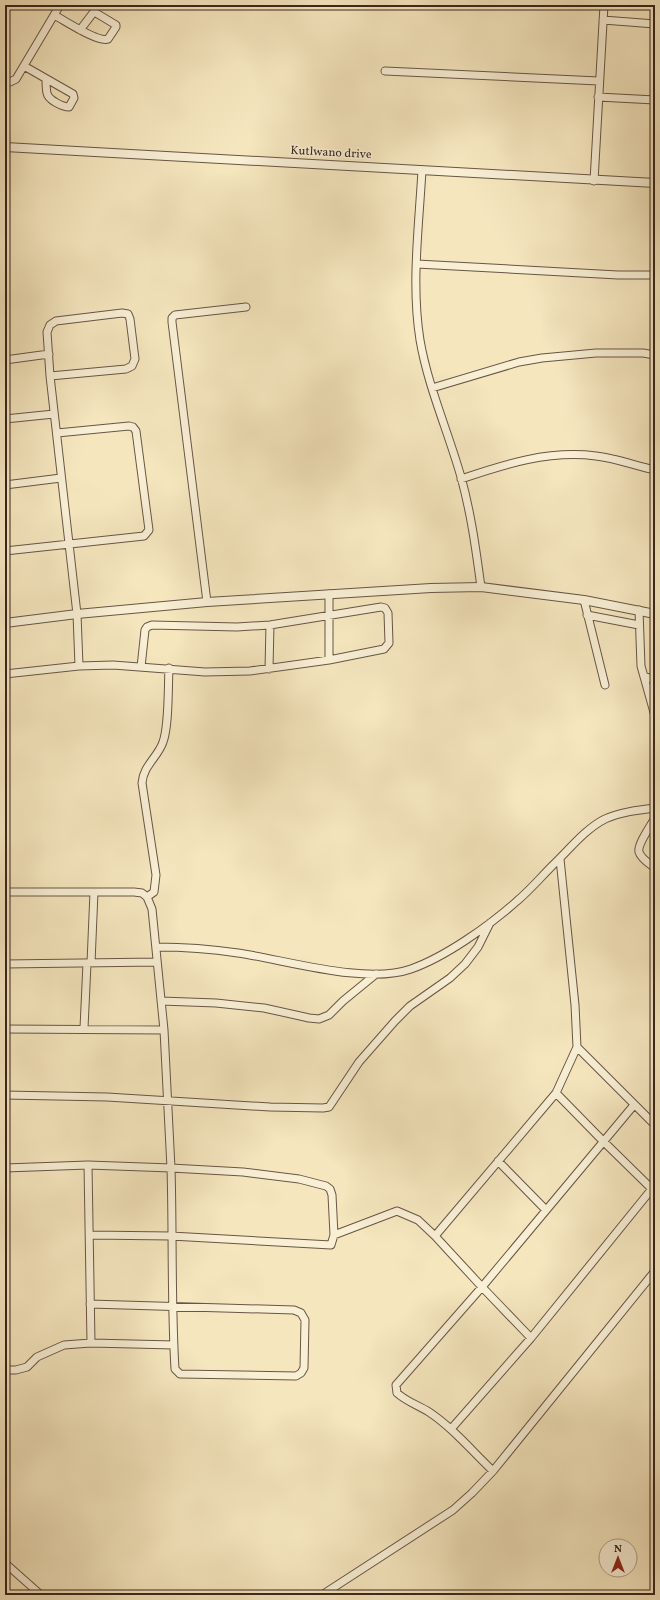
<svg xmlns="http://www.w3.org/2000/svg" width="660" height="1600" font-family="Vollkorn,serif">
<rect width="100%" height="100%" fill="#f5e6be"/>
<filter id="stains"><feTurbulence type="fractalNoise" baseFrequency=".005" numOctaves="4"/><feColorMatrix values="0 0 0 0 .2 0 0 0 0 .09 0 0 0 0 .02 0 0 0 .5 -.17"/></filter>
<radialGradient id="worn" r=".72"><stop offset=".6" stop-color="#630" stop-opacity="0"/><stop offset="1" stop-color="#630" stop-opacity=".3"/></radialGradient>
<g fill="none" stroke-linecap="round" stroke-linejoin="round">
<g stroke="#695545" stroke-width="9">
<path id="minor" d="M54,15C64,20 98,43 108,39L116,27V25L96,13H93L80,30
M603,20L655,24
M24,66L73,94L74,98L69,107C63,107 48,100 47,93C46,89 46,84 46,79
M385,71L599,81
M5,82H10L16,79L60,5
M598,97L655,100
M422,170C419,226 411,284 420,340C428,387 448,431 461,477C471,513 476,550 481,587
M594,181L604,5
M417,264L618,275H655
M5,360L49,354
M50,376L126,369L132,366L135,359L130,319L128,314L122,313L56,321L50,325L47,332L50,376L77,614L79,666
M432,388L519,362L542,358L596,353H643L655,355
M5,419L54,414
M461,479C505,464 549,450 596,456C615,458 636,466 655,470
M5,485L61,478
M5,551L144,536L149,530L136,431L133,427L129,426L57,433
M584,600L605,685
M207,602L172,322V318L175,315L246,307
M639,610L641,666L655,716
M587,615L639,625
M655,622V629
M329,660V594
M269,669L270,625
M5,674L79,666L113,665L205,672L250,671L329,660L384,649L389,643L388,613L385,608L381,607L270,625L237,627L152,625L147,627L145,630L141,667
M645,677L655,679
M655,818C651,825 637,845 639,852C641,859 650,864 655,868
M560,859L575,1005L577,1047L556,1093L603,1141L655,1192
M5,892H134L142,893L147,897L152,909L164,1030L171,1168L88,1165L5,1168
M147,897L154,892L156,875L142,783C143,766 158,757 163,742C169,726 168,688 169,668
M157,947C184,947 211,949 238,953C286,960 366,985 411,969C445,957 489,926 517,901C530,890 541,877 553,865C569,850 585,829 605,819C621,812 638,810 655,808
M91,963L94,892
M5,964L157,962
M161,1001L216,1003L264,1008L309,1018L319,1019L329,1015L343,1001L376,974
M84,1028L87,963
M5,1029L164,1030
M577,1047L655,1125
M5,1095L107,1097L270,1107L323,1108L329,1107L359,1062L395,1021L410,1006L450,978L465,964L478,947L490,923
M498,1161L546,1210
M88,1165L91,1343
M90,1235L171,1236L331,1245L334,1235L332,1195L330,1189L326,1186L299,1179L243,1172L171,1168C173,1235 171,1302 175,1369L180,1374L296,1376L301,1373L304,1368L305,1320L301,1313L294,1310L90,1304
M334,1235L397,1211L418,1220L435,1236
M531,1338L482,1287L435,1236L556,1093
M5,1370H16L27,1367L37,1357L64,1345L91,1343L174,1345
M451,1429L531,1338L655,1185
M493,1471C472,1451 453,1428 429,1412C418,1405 407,1402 397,1393L396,1385L482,1287L634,1105
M5,1563L41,1595
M322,1595L453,1510L472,1493L493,1471L655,1271"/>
</g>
<g stroke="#695545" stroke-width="10">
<path id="tertiary" d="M5,147L655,183
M5,623L77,614L207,602L431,588L481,587L584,600L655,614"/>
</g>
<use href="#minor" stroke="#f8efd5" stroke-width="7"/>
<use href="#tertiary" stroke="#f8efd5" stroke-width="8"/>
</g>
<g text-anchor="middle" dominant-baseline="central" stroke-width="3" stroke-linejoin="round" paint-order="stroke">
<g font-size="12" fill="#3a251d" stroke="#f8efd5">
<text transform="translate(331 153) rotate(3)">Kutlwano drive</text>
</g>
</g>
<rect width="660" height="1600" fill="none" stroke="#f5e6be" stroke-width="20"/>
<rect x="6" y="6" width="648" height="1588" fill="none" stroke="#3a251d" stroke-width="2"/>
<rect x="10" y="10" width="640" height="1580" fill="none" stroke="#3a251d"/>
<g transform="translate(618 1558)"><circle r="19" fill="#f8efd5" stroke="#ac9e8b"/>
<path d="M0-3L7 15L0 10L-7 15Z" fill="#8f2418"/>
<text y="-6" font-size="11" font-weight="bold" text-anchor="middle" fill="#3a251d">N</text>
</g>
<rect width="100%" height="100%" filter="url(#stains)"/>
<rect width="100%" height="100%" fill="url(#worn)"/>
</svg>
